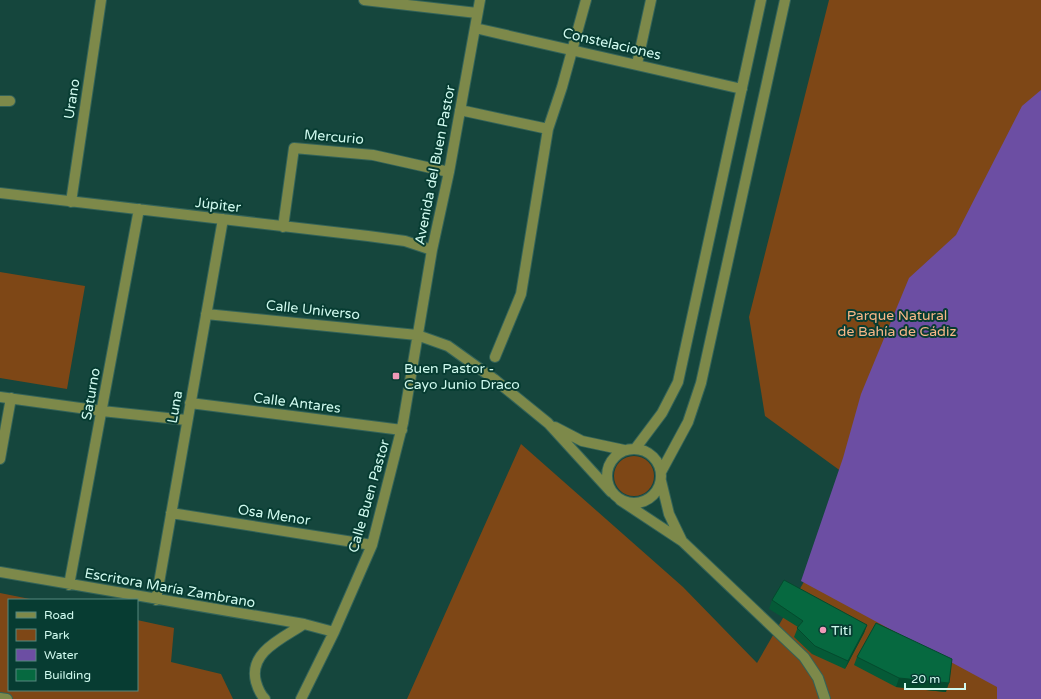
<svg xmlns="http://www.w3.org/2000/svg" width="1041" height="699" font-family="'Varela Round',sans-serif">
<rect width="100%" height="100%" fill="#15463d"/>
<path fill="#7e4716" d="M829,0H1041V699H407L521,444L683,587L757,663L860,485L765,416L749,317Z
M0,272L85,286L67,389L0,378Z
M614 476a20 20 0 1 1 40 0a20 20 0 1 1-40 0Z
M0,593L35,600H9V690H137V620L174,628L171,662L221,674L233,699H0Z"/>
<path fill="#6c4ea3" d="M1041,90V699H997V687L801,581L843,458L861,394L909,278L956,235L1022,106Z"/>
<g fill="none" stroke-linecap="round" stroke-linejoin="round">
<g stroke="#336359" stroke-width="12">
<path id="minor" d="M364,0L477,13
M475,28L742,89
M637,64L651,0
M0,101H10
M460,110L548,129
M0,193L368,236L405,241L432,250
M71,202L101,0
M283,227L294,148L373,155L449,172
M206,314L417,335L448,346L494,379L548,423L611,492
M495,357L521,294L548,129L562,87L586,0
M0,397L102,411L186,420
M190,403L402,430
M555,427L582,441L624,450
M607 476a27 27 0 1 1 54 0a27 27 0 1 1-54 0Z
M635,449L662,413L678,382L761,0
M0,459L11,398
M661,472L688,422L701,383L785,0
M661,481L669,514L682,541
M620,500L682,541L804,657L818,678L825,699
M171,513L372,545
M0,572L304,624L334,632
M69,585L139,209
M156,600L223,219
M0,698L7,699
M265,699C260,694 258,689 256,682C248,652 283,638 304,624
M301,699L334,632L372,545L403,423L432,250L449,172L480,0"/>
</g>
<use href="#minor" stroke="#7d894a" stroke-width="10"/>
</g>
<path fill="#055a37" d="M772,600L867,625L864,633L845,669L812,654L794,637L798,627L769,609Z
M857,657L946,692L896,687L854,665Z"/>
<path fill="#044a2d" d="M867,625L864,633L845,669L848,661Z
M899,678L949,683L946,692L896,687Z"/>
<path fill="#066940" stroke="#044a2d" d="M784,580L867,625L848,661L815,646L797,628L803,621L772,600Z
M876,623L952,659L949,683L899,678L857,657Z"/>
<g fill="#ef9ab8" stroke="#073c32" stroke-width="1.5">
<rect x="392" y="372" width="8" height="8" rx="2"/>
<circle cx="823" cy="630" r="4"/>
</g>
<g text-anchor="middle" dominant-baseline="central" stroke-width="4" stroke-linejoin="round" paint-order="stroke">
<g font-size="14" fill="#d0faef" stroke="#073c32">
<text transform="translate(612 44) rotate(13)">Constelaciones</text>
<text transform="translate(72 99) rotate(-81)">Urano</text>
<text transform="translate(334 137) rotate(5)">Mercurio</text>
<text transform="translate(435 165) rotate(-79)">Avenida del Buen Pastor</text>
<text transform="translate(218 205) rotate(7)">Júpiter</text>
<text transform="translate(313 310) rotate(6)">Calle Universo</text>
<text transform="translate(91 394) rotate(-80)">Saturno</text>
<text transform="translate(297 403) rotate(7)">Calle Antares</text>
<text transform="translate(175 407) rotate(-80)">Luna</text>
<text transform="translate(369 496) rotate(-74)">Calle Buen Pastor</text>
<text transform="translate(274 515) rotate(9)">Osa Menor</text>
<text transform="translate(170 588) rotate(10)">Escritora María Zambrano</text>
</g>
<g font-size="14" fill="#f7b787" stroke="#073c32">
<text x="897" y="315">Parque Natural<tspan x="897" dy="16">de Bahía de Cádiz</tspan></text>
</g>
<g font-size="14" fill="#d0faef" stroke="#073c32" text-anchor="start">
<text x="404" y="368">Buen Pastor -<tspan x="404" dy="16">Cayo Junio Draco</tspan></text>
<text x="831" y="630">Titi</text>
</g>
</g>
<rect x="8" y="599" width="130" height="92" fill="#073c32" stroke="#57887e"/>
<rect x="16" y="612" width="20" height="6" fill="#7d894a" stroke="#57887e"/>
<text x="44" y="619" font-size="12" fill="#d0faef">Road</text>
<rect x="16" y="629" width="20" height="12" fill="#7e4716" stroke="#57887e"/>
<text x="44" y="639" font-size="12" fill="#d0faef">Park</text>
<rect x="16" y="649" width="20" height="12" fill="#6c4ea3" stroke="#57887e"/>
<text x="44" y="659" font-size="12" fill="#d0faef">Water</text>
<rect x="16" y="669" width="20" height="12" fill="#066940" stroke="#57887e"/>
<text x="44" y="679" font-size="12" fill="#d0faef">Building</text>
<path d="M905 683v6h60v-6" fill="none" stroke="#d0faef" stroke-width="2"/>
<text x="911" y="683" font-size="12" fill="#d0faef" stroke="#073c32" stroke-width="3" paint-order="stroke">20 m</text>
</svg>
